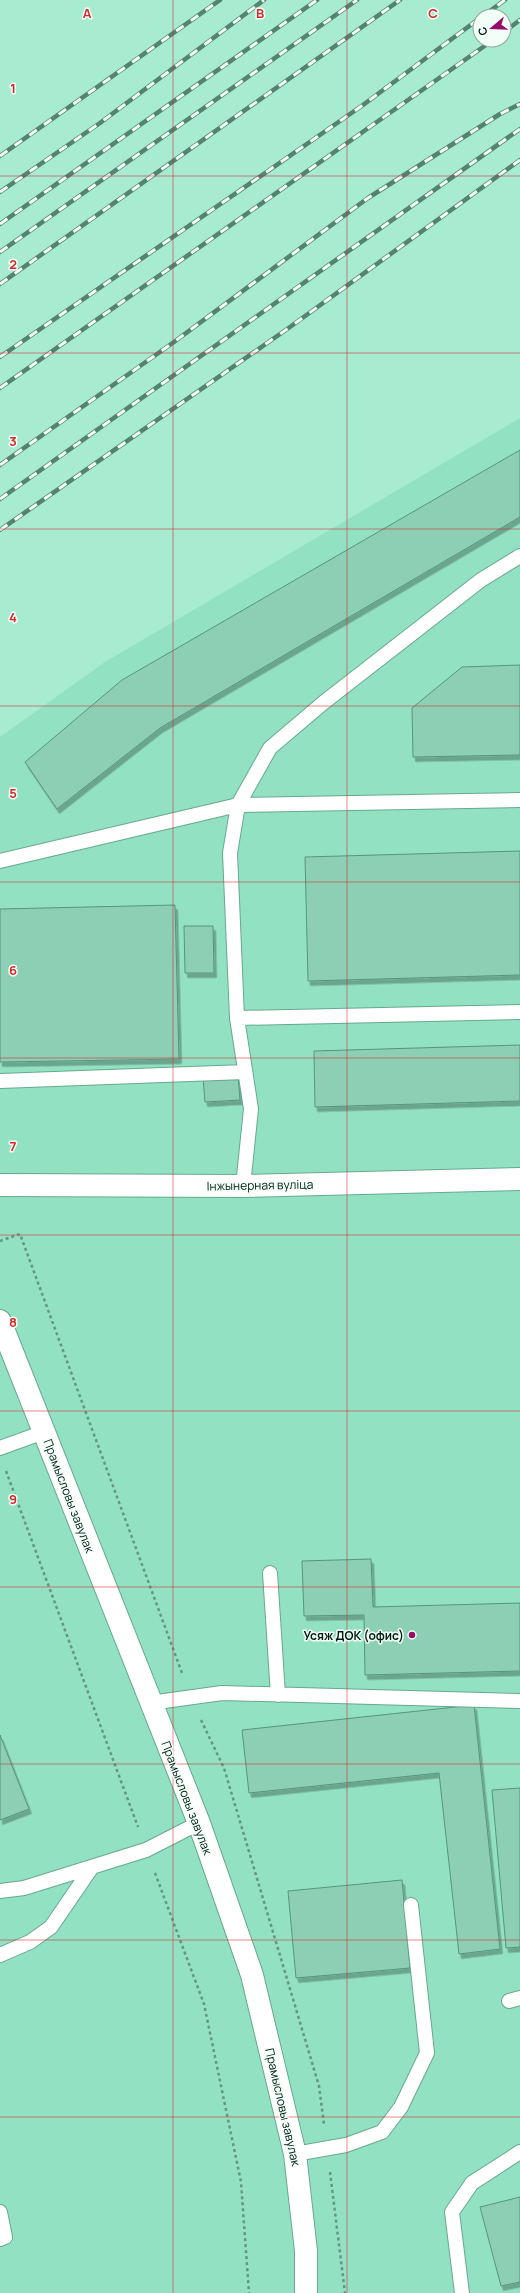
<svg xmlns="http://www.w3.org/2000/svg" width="520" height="2293" font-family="Manrope,sans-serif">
<defs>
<filter id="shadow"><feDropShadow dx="2.5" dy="4.5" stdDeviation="0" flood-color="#0004"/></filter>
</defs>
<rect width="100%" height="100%" fill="#a7ebd0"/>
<path fill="#93e1c3" d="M520,418V2293H0V737L105,662Z"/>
<path fill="#8ccfb4" stroke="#54967e" filter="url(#shadow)" d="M520,450V517L160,728L57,809L25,762L122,680Z
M520,665V755L413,757L412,708L462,667Z
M520,851V975L308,981L305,857Z
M175,905L179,1059L0,1062V909Z
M184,926H213L214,973H185Z
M520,1045V1101L315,1107L314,1051Z
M238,1075L240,1100L205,1102L203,1077Z
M371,1559L373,1607L520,1603V1671L365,1675L364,1615L304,1616L302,1561Z
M474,1705L500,1949L459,1954L439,1773L249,1793L242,1730Z
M0,1735L29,1809L0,1820Z
M520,1788V1947L506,1948L492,1790Z
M402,1880L410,1968L296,1978L288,1891Z
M520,2197V2282L501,2286L480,2207Z"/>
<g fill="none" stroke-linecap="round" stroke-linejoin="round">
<g stroke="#66a98f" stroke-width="16">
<path id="service" d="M0,861L238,805L520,800
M237,1018L520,1012
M0,1081L245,1072
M243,1186L251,1109L237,1018L230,853L238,805L270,748L323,703L481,580L520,556
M0,1448L44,1432
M270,1573L278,1695
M150,1703L222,1693L520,1701
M0,1891L24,1888L146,1850L199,1823
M0,1955L30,1942L51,1927L92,1867
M509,2001L520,1998
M295,2154L346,2145L382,2132L401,2107L427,2053L411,1905
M0,2212L5,2237L0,2239
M462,2293L452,2212L472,2183L520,2152"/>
</g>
<g stroke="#66a98f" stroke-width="24">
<path id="tertiary" d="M0,1185L243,1186L520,1179
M0,1321L199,1823L252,1975L295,2154L306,2251V2293"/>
</g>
<path stroke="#649683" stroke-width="2.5" stroke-dasharray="3 3" stroke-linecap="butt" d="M0,1241L20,1234L182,1673
M6,1471L138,1827
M201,1720L224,1768L319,2086L324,2124
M155,1873L204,2004L241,2182L249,2293
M330,2172L345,2293"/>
<use href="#service" stroke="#fff" stroke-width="14"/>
<use href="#tertiary" stroke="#fff" stroke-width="22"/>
<g stroke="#548371" stroke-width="4.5">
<path id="rail" d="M483,16L505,0
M504,32L520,20
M0,156L220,0
M0,192L100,123L264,0
M0,224L317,0
M0,252L357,0
M0,284L400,0
M0,357L363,105L480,18
M0,388L493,40
M0,465L174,342L368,198L500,114L520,104
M0,499L520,129
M0,530L290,327L520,160"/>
</g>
<use href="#rail" stroke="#f2fff9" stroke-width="3" stroke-dasharray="9" stroke-linecap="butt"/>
</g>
<path fill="none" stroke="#d62828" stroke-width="1" stroke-opacity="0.55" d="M173,0V2293M347,0V2293M0,176H520M0,353H520M0,529H520M0,706H520M0,882H520M0,1058H520M0,1235H520M0,1411H520M0,1587H520M0,1764H520M0,1940H520M0,2117H520"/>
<circle fill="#950f67" stroke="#f2fff9" stroke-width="1.5" cx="412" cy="1635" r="4"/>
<g text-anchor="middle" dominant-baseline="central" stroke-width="3" stroke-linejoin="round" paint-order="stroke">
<g font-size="12" fill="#011b12" stroke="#f2fff9">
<text transform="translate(260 1185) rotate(-1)">Інжынерная вуліца</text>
<text transform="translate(69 1496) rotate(69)">Прамысловы завулак</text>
<text transform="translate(187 1798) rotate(69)">Прамысловы завулак</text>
<text transform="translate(283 2107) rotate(77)">Прамысловы завулак</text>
</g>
<g font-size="12" font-weight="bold" fill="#011b12" stroke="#f2fff9" text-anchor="end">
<text x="404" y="1635">Усяж ДОК (офис)</text>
</g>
</g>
<g font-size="13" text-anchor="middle" font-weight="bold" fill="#d62828" stroke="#f2fff9" stroke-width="3" stroke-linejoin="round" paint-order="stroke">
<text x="87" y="18">A</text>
<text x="260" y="18">B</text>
<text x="433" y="18">C</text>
<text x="13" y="93">1</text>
<text x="13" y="269">2</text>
<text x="13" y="446">3</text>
<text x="13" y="622">4</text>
<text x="13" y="798">5</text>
<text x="13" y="975">6</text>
<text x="13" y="1151">7</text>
<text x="13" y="1327">8</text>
<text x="13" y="1504">9</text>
</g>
<g transform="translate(492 28) rotate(251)"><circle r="19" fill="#f2fff9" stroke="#92a49d"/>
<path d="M0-3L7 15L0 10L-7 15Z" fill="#950f67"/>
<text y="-6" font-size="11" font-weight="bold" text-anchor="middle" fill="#011b12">С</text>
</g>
</svg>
